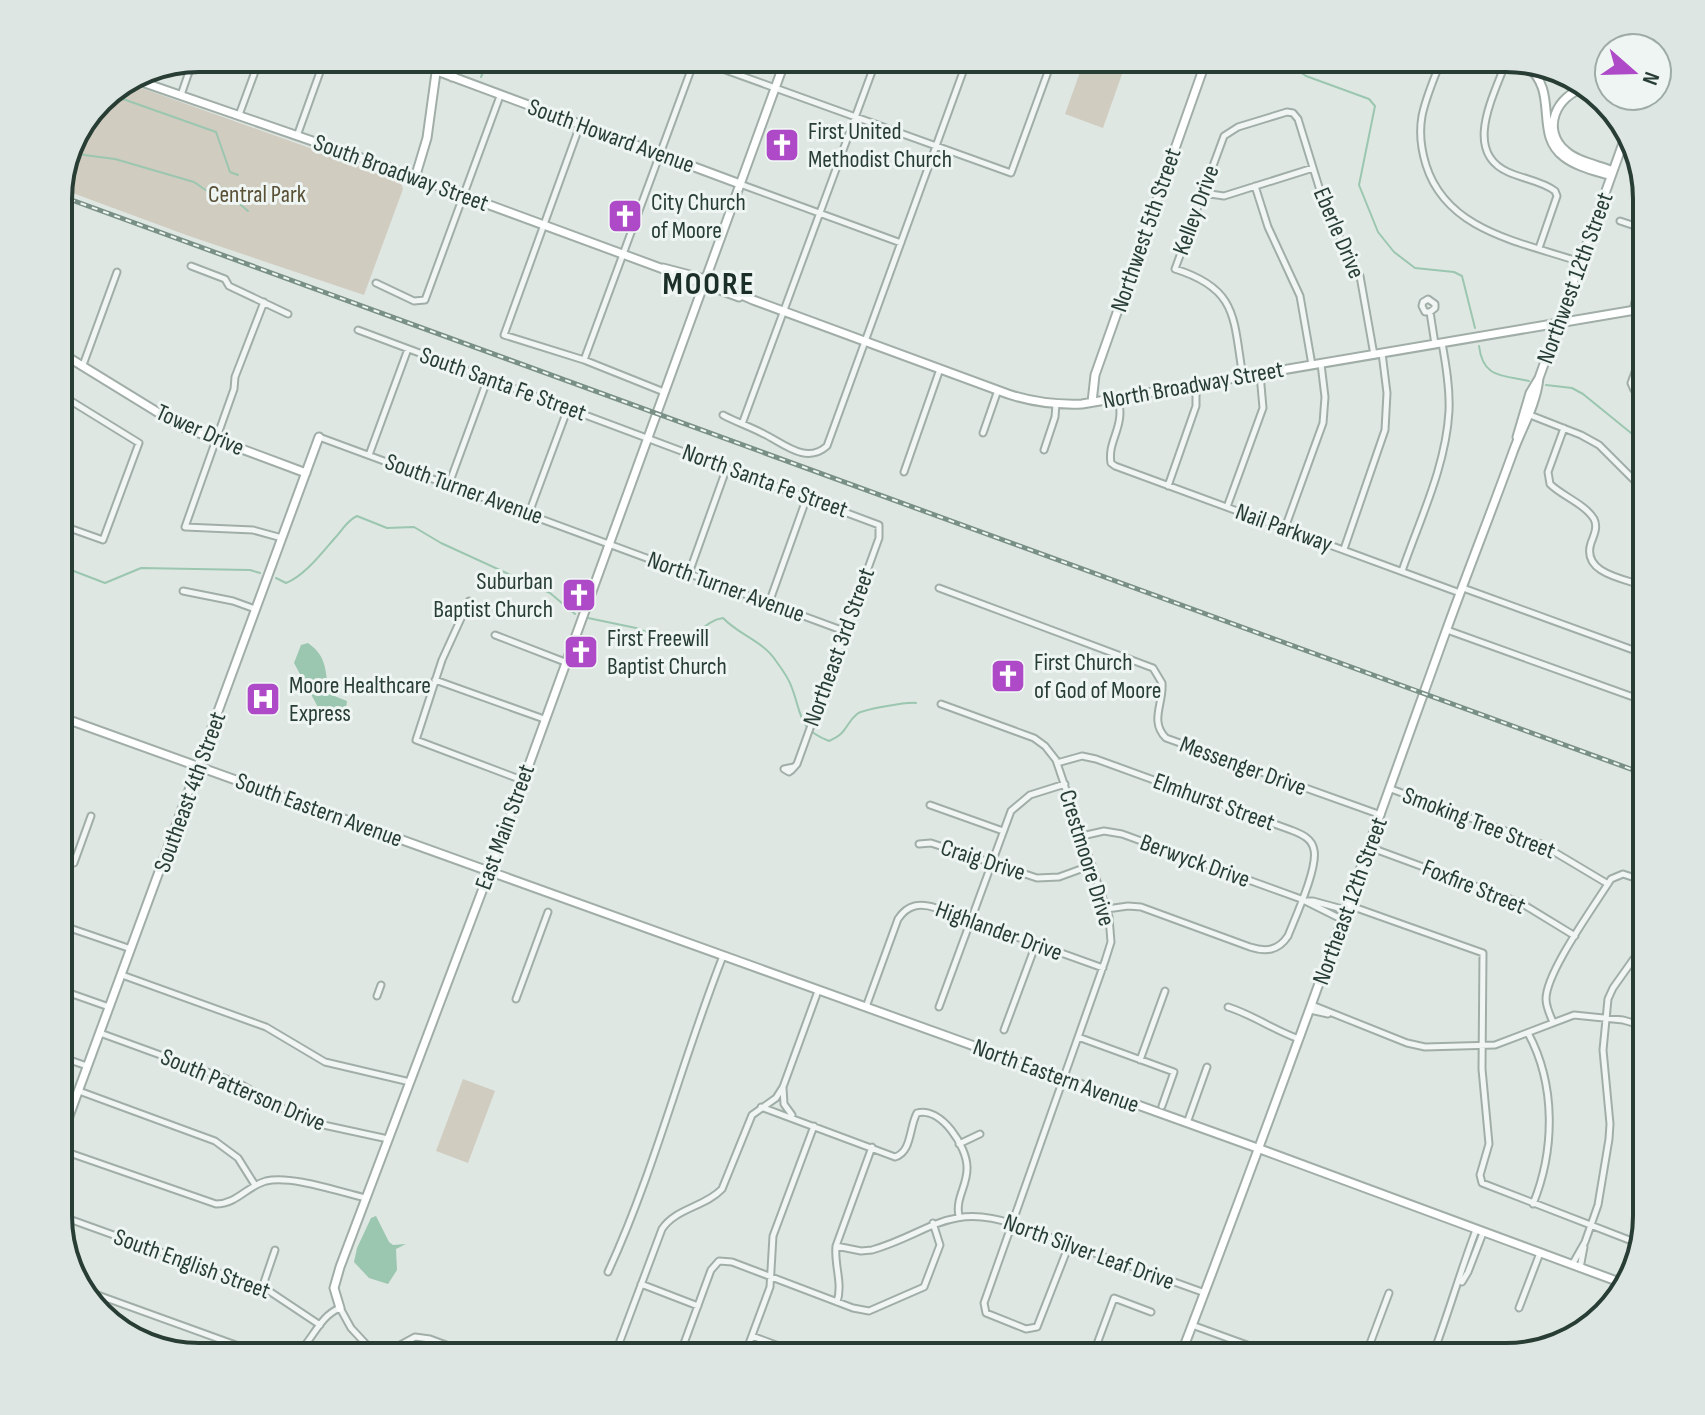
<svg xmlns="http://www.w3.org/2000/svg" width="1705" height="1415" font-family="'Sofia Sans Condensed',sans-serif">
<rect width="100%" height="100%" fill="#dfe7e3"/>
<path fill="#d1ccc0" d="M1085,58L1127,60L1103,128L1065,114Z
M130,84L400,180L403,189L364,295L189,236L59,188L73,136L106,93Z
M463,1079L495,1091L468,1163L436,1151Z"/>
<path fill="#9bc6af" d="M308,643C328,657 325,672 329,694L347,701L346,708L339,713H324L319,709L294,663L301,645Z
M376,1216L389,1242L393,1245L406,1244L396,1249L397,1270L388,1284L369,1278L354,1262L357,1248L371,1218Z"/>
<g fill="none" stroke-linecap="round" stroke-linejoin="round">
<path stroke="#9bc6af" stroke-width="2" d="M1293,58L1300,72L1306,76L1369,99L1375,106L1359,185L1378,232L1394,252L1415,268L1454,272L1462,276L1475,328
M481,77L489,58
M106,93L216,132L230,172L238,175
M70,147L84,155L115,159L194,182L207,191L221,188L248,211
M1479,346C1483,378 1501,375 1529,381
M1546,385L1572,388L1583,394L1647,446
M58,565L105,583L141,568L250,570L260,573
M276,578L286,583C304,576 321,554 334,539C343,530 346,521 357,516L387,528L414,527L441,543L550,593L575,614
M588,618L636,628L681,645C697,637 706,620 723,618C739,635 763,641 776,661C782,669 789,679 792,688C802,715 798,729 829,741C849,732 844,725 857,714C863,709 908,702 916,703"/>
<g stroke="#a1aea8" stroke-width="9">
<path id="street" d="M692,58L1011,173L1053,58
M1442,58C1435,77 1426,96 1422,116C1419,133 1421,149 1426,165C1447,232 1522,242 1580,262
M1507,59C1496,92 1461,151 1508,172C1523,179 1542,181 1555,191L1557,196L1539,248
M181,95L193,60
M239,115L260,58
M580,125L504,335L584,360L664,392
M297,136L325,58
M740,184L901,243
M1255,186L1268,227L1300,296L1312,365
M1203,193L1224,196L1313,168
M1620,221L1647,230
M191,266L225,279L229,286L288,314
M376,283L414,301L425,300L500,96
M264,302L235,377L234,389L185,527L253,530L282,538
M1633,310L1642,273H1647
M1430,312H1425L1422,306L1423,302L1428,299L1435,304V308L1430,312L1435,344
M358,330L879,525V538L797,764C794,767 793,770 789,772L784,769L794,767
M584,360L695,59
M83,365L117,272
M1243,377C1233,319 1239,289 1175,269L1224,136L1238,127L1287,112L1293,113L1298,119L1327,213L1360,276L1374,355
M1647,396L1634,390L1631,383L1647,339
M1118,398C1126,427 1107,440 1111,463L1115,466L1460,593
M723,415C736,422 751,427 764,434C783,443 806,465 827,446L968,58
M1530,415L1581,435L1599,445L1647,493
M742,424L877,58
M1564,428L1548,472L1550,484C1562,496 1585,504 1594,519C1598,527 1594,535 1591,543C1581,574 1626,579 1647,587
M983,433L998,390
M319,437L844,631
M1044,450L1055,417L1056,404
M369,455L408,349
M904,472L940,369
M449,484L488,378
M1168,486L1196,406V385
M58,498L66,471L58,463
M1227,507L1263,408L1260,374
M529,513L568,408
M58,524L103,540L139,443L58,393
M1285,528L1323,423L1325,397L1321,364
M1344,549L1385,430L1387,393L1382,353
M1402,571C1420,519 1446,466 1449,411C1450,388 1446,365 1442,343
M689,573L727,467
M939,588L1153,668L1162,683C1164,703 1149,721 1166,738L1381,815
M1463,588L1647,655
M183,591L233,601L255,609
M469,601L442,660L416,740L522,780
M769,603L807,497
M1447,630L1647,702
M495,635L565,662
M435,680L544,719
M941,704L1034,738L1045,746L1056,760L1109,917L1111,942L1105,961L984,1303L986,1313L1026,1329L1037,1327L1069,1245
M58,732L64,718
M1057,763L1082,756L1096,759L1291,830C1301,834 1312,838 1314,850C1318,868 1295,918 1288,936C1278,951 1266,952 1250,947L1141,907L1128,906L1107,909
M1391,789L1541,844L1608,884
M930,805L1003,831
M1082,836L1104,831L1122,834L1301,899L1343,920
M919,844L931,843L1037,878L1059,877L1092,865
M1369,847L1521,903L1575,936
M58,857L74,863L91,816
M1307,901H1313L1346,910
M1348,905L1483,953L1482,1069L1489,1144L1480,1175L1482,1183L1637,1243
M58,924L131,949
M122,975L266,1027L325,1062L410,1082
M58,989L109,1007
M377,996L381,985
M516,999L548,912
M1312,1005L1407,1043L1425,1047L1495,1045L1574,1015L1623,1020L1647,1027
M866,1007L898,919C908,904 920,903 936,908L1103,968
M939,1007L1011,811L1030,795L1065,784
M1228,1007C1253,1015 1274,1030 1299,1039
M1310,1010L1328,1014
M1553,1022C1550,1015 1546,1007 1546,999C1546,972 1595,905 1611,879L1623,874L1647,882
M1004,1030L1036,944
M100,1033L240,1084L305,1121L388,1139
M1528,1033C1556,1085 1555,1150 1533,1204
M1078,1037L1174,1072L1162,1106
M58,1056L87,1066
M1140,1060L1165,991
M783,1088L784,1104L792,1115
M79,1091L215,1141L238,1158L255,1185
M761,1107L895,1157C912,1152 909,1127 917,1113C941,1106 967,1147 967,1167C968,1185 955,1198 959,1216
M58,1122L66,1125
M1187,1123L1207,1067
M959,1144L980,1134
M58,1149L216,1204C237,1204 247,1186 266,1181C292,1175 339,1192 366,1198
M58,1215L269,1291L320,1325
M836,1246L861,1251L872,1250C928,1234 948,1202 1013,1224L1205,1293
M1572,1265L1585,1242L1598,1205L1609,1139L1610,1124L1603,1050L1608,999L1613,988L1647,940
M1580,1268L1584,1247
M608,1272C655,1170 682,1060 723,956
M1462,1282L1468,1272L1483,1233
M641,1284L698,1306
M262,1288L275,1250
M81,1289L269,1357
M837,1302C843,1283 834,1265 836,1246L872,1147
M1519,1308L1540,1253
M1192,1325L1280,1357
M752,1336L808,1357
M292,1357C312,1345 317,1317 340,1308L351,1328L378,1357
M378,1357L415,1337L430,1339L478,1357
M614,1357L662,1229C676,1208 705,1207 722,1189L752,1115L776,1098L783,1087L818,991
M679,1357L711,1270L719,1261L732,1262L853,1308L869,1311L924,1287L940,1245L933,1223
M744,1357L770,1287L773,1236L814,1126
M904,1357L907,1348L933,1357
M1105,1357L1094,1352L1114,1298L1151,1312
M1365,1357L1389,1293
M1432,1357C1448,1315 1460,1272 1476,1230
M1498,1357L1500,1350L1512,1356"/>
</g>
<g stroke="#a1aea8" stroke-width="11">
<path id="secondary" d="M1502,58L1515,61
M1527,66C1560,92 1533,134 1564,157C1577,167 1596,171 1611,176
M437,71L740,184
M452,77L459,58
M139,81L373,162L739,297
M1585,88C1556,95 1541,130 1566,151C1578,162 1599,165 1613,171
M415,178L427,138L438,58
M663,268L705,279L753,300L1008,394C1032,402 1056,405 1082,404L1647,308
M58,351L180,426L306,473
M1092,402L1095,375L1207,58
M1517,437L1530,393L1539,378L1627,132
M58,716L1260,1149L1622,1283
M58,1146L319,437
M340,1308L334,1288L340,1267L510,817L786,58
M1180,1357C1272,1117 1358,876 1445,634C1467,573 1491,513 1513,452C1522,427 1536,406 1539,378"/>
</g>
<use href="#street" stroke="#f1f6f4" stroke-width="5"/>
<use href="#secondary" stroke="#fff" stroke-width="7"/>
<g stroke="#799086" stroke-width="5">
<path id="rail" d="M58,195L1647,775"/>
</g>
<use href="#rail" stroke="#eef5f2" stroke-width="2" stroke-dasharray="6" stroke-linecap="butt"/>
</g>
<defs>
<g id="church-square" transform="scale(1.8)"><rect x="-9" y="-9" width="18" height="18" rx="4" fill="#ae49c7" stroke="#eef5f2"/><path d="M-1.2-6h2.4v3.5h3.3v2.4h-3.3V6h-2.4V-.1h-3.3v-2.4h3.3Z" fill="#fff"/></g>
<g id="hospital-square" transform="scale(1.8)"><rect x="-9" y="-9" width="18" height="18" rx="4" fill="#ae49c7" stroke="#eef5f2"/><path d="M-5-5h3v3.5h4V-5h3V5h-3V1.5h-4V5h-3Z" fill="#fff"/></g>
</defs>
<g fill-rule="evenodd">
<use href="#church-square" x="782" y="145"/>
<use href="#church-square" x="625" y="216"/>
<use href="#church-square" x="579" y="595"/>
<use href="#church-square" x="581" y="652"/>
<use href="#church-square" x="1008" y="676"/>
<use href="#hospital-square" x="263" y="699"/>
</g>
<g text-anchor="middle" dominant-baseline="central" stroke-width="6" stroke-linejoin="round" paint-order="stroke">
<g font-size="24" fill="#283e35" stroke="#eef5f2" text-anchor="start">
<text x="808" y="131">First United<tspan x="808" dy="28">Methodist Church</tspan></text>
<text x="651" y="202">City Church<tspan x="651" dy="28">of Moore</tspan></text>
<text x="553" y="581" text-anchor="end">Suburban<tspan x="553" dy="28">Baptist Church</tspan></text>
<text x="607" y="638">First Freewill<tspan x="607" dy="28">Baptist Church</tspan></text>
<text x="1034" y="662">First Church<tspan x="1034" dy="28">of God of Moore</tspan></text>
<text x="289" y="685">Moore Healthcare<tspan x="289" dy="28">Express</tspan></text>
</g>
<g font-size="24" fill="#283e35" stroke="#eef5f2">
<text transform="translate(611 136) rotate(20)">South Howard Avenue</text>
<text transform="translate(401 173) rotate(20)">South Broadway Street</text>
<text transform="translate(1196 210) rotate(-70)">Kelley Drive</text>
<text transform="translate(1146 230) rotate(-71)">Northwest 5th Street</text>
<text transform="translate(1339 233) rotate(67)">Eberle Drive</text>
<text transform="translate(1575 278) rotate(-70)">Northwest 12th Street</text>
<text transform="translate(503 384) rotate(20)">South Santa Fe Street</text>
<text transform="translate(1193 385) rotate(-10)">North Broadway Street</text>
<text transform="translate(200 430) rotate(24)">Tower Drive</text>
<text transform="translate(765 481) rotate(20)">North Santa Fe Street</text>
<text transform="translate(464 489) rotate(20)">South Turner Avenue</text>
<text transform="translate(1284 528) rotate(20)">Nail Parkway</text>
<text transform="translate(726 587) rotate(20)">North Turner Avenue</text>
<text transform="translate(839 647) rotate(-70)">Northeast 3rd Street</text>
<text transform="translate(1243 766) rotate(20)">Messenger Drive</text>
<text transform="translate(190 792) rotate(-70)">Southeast 4th Street</text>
<text transform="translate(1214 802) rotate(20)">Elmhurst Street</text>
<text transform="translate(319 810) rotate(20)">South Eastern Avenue</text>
<text transform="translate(1479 823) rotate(21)">Smoking Tree Street</text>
<text transform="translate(505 827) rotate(-70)">East Main Street</text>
<text transform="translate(1087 858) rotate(73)">Crestmoore Drive</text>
<text transform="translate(983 860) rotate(18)">Craig Drive</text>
<text transform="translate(1195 861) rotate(20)">Berwyck Drive</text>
<text transform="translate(1474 887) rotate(22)">Foxfire Street</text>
<text transform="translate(1350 901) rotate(-70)">Northeast 12th Street</text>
<text transform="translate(999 931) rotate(20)">Highlander Drive</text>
<text transform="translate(1056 1076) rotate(20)">North Eastern Avenue</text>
<text transform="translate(243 1090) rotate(23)">South Patterson Drive</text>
<text transform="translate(1089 1252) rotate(20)">North Silver Leaf Drive</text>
<text transform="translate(192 1264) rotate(20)">South English Street</text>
</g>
<g font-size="24" fill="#595036" stroke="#eef5f2">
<text x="257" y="194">Central Park</text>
</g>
<g font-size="32" font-weight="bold" letter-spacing="2" fill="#1b2e27" stroke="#eef5f2">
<text x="709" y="284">MOORE</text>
</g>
</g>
<path d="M0 0H1705V1415H0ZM199 72H1506A127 127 0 0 1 1633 199V1216A127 127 0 0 1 1506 1343H199A127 127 0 0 1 72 1216V199A127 127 0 0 1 199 72Z" fill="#dee6e3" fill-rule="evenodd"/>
<path fill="none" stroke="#283e35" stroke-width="4" d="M199 72H1506A127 127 0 0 1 1633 199V1216A127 127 0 0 1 1506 1343H199A127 127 0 0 1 72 1216V199A127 127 0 0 1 199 72Z"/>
<g transform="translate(1633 72) rotate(110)"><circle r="38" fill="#eef5f2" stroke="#9faca6" stroke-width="2"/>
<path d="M0-6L14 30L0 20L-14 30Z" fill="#ae49c7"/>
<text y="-12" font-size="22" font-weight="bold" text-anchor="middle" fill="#283e35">N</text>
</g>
</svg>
